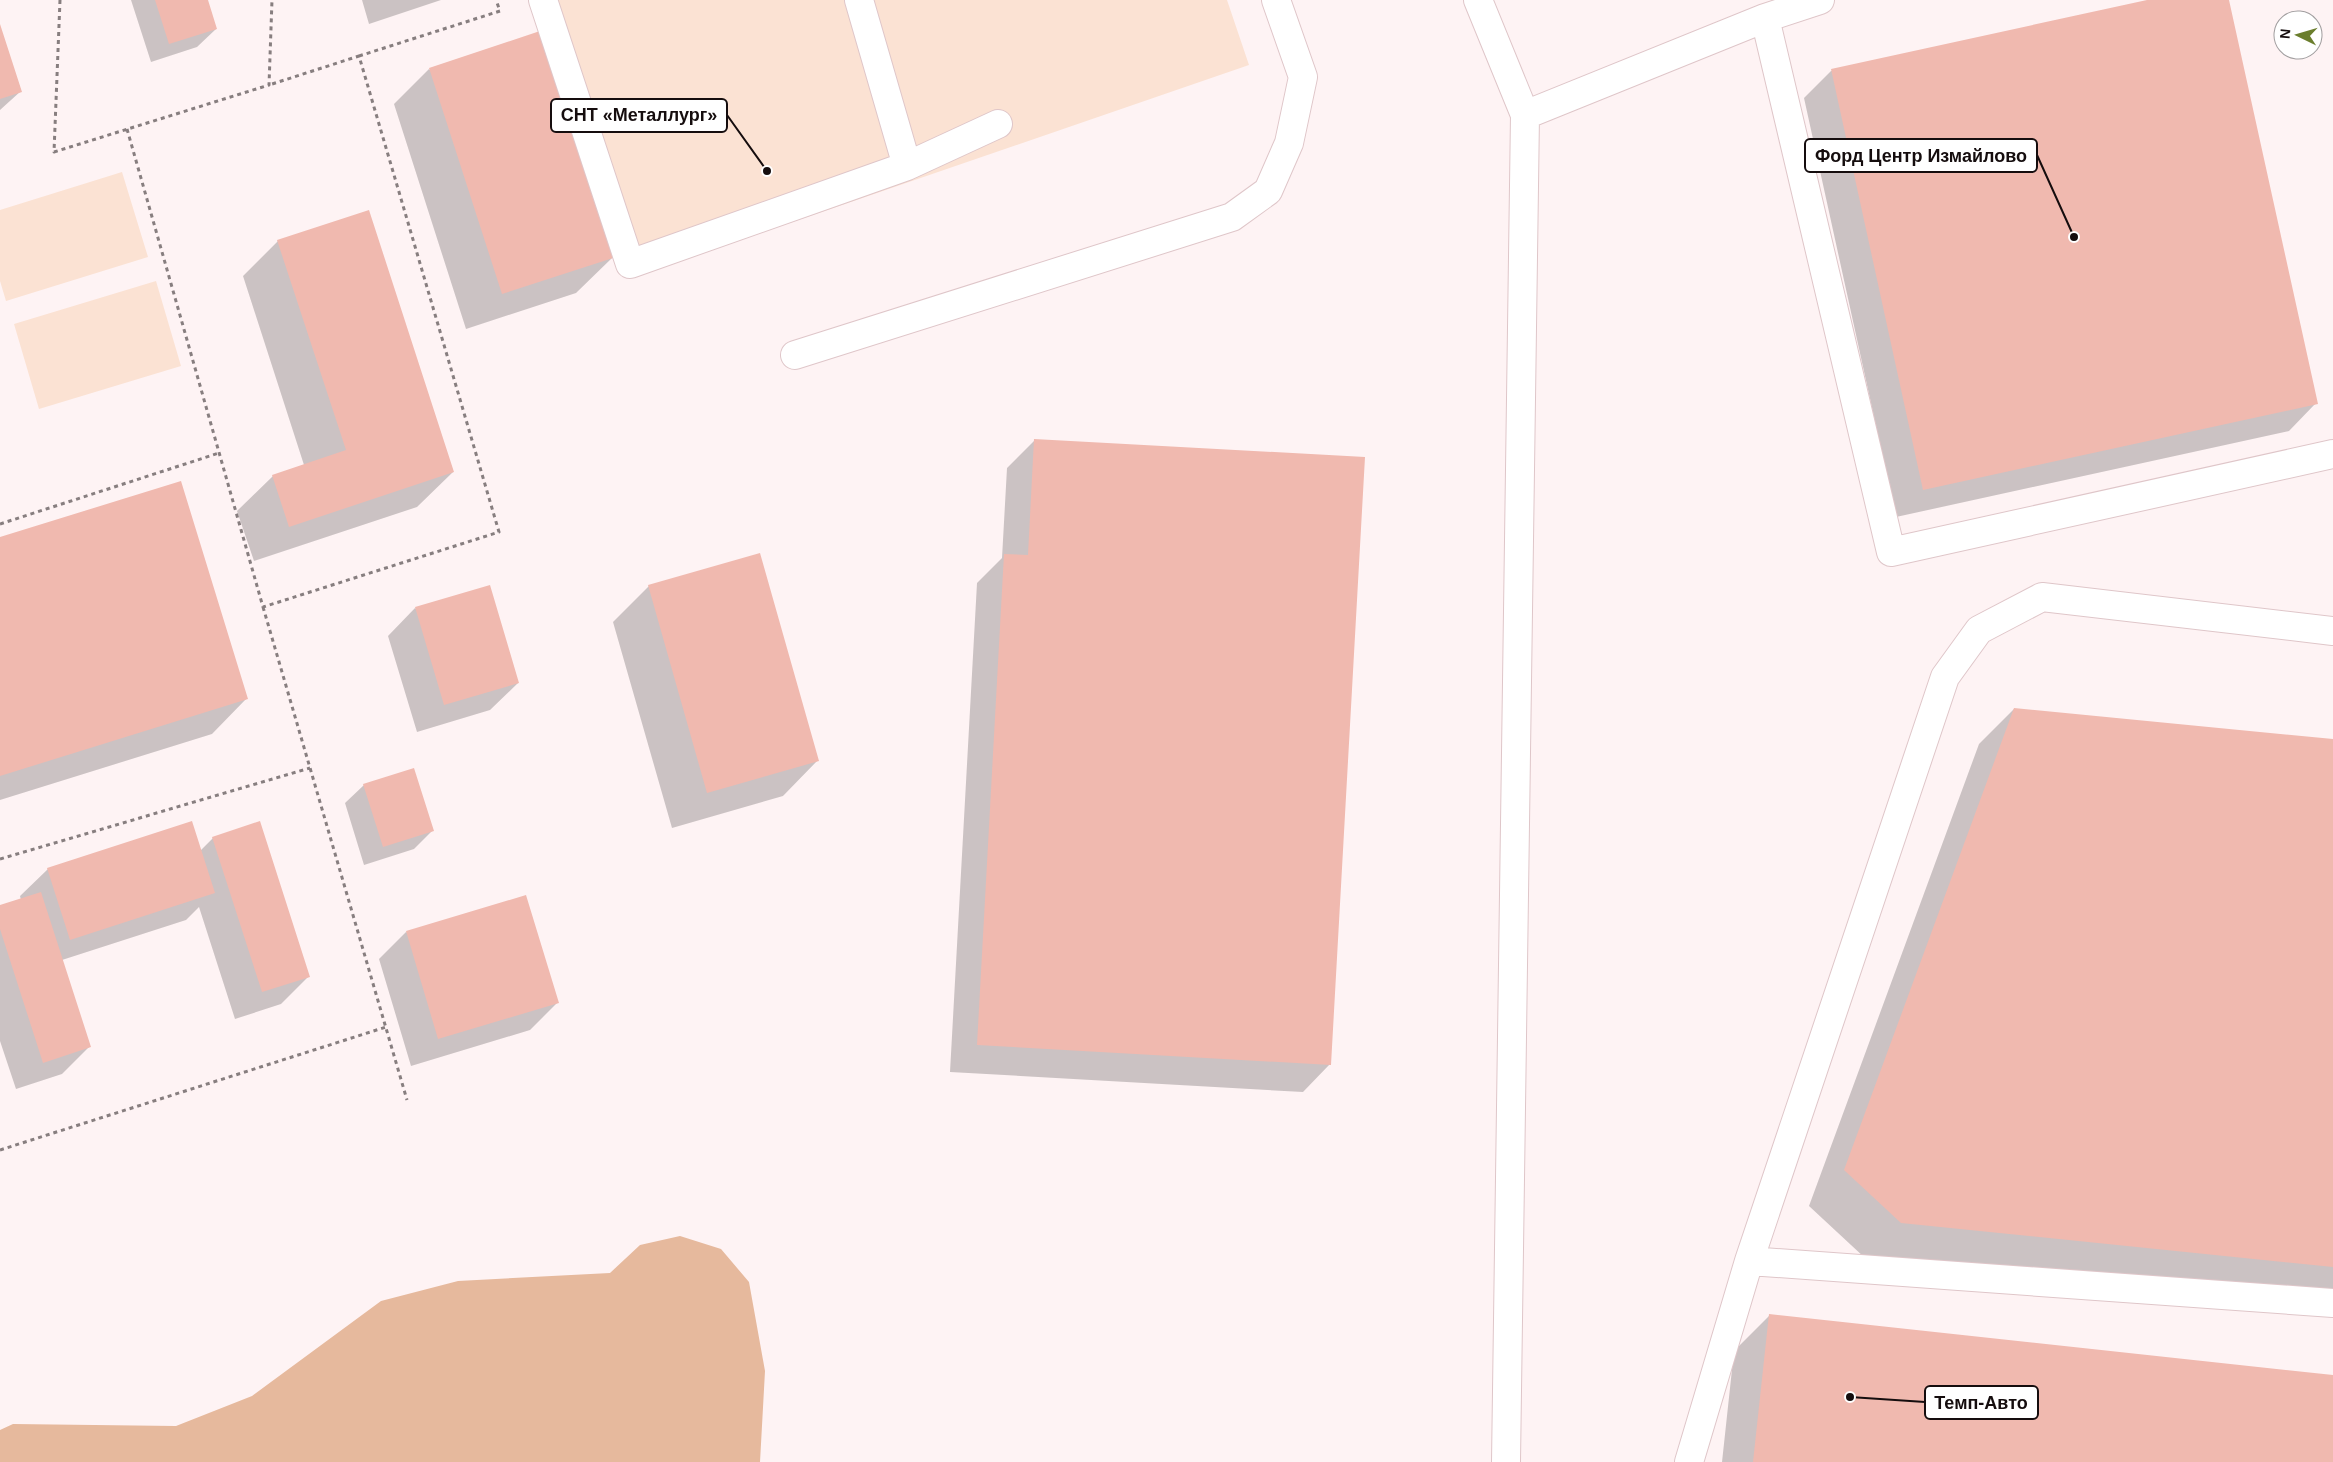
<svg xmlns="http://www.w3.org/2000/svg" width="2333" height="1462" font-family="Arial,sans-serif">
<rect width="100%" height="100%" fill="#fef3f4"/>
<path fill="#fbe2d3" d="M538,0H1227L1249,65L630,278Z
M122,172L148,257L6,301L0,281V210Z
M156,281L181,366L39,409L14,324Z"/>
<path fill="#e6b99d" d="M680,1236L721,1249L749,1282L765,1371L760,1462H0V1430L13,1424L176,1426L252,1396L381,1301L458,1281L610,1273L640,1245Z"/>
<path fill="#0003" d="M131,0H206L216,29L197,47L151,62Z
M362,0H441L369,24Z
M2153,0H2228L2316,403L2289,431L1896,517L1804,98L1831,71Z
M0,27L21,91L0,110Z
M429,69L612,258L576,293L466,329L394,104Z
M278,241L453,472L417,507L254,561L237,511L273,476L304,465L243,276Z
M1035,440L1330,1064L1303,1092L950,1072L977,583L1002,558L1007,468Z
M0,539L247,698L212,734L0,800Z
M649,586L818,760L783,796L672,828L613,622Z
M415,608L518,683L490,710L417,732L388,636Z
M2014,709L2333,741V1306L1865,1258L1809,1206L1979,744Z
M364,785L432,831L414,849L364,865L345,803Z
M213,838L308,977L281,1004L235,1019L199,907L186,920L62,960L89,1047L62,1074L16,1089L0,1041V907L21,900L20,896L48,869L200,851Z
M406,932L558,1002L530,1030L411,1066L379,959Z
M1769,1316L2333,1376V1462H1722L1734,1351Z"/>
<path fill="#f0b9af" d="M155,0H208L217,29L169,44Z
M2147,0H2229L2318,404L1923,490L1831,69Z
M0,24L22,92L0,99Z
M540,31L613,258L502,294L429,68Z
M369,210L454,472L289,527L272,475L346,450L277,240Z
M1034,439L1365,457L1331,1065L977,1045L1004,554L1028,555Z
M181,481L248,699L0,776V537Z
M760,553L819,761L707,793L648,585Z
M490,585L519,683L444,705L415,607Z
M2014,708L2333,739V1267L1901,1223L1844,1170Z
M414,768L434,831L383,847L363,784Z
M192,821L215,893L70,940L47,868Z
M260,821L310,977L262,992L212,837Z
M41,892L91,1047L43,1063L0,929V905Z
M526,895L559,1003L438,1039L406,931Z
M1769,1314L2333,1375V1462H1753Z"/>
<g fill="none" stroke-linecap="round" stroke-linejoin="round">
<g stroke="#dfc6c9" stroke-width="30">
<path id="minor" d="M543,0L630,264L907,166L998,124
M859,0L907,166
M1478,0L1525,115
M1820,0L1765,18L1891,552L2333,454
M795,355L1232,217L1268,191L1289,143L1303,77L1276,0
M1749,1261L1945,677L1979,630L2042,597L2333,631
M1506,1462L1525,115L1765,18
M1689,1462L1749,1261L2333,1303"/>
</g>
<path stroke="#877e7f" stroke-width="3" stroke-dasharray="4 4" stroke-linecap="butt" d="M60,0L54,152L269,85L272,0
M359,56L500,11L496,0
M127,129L263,607L499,532L359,56L269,85
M0,524L219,453
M263,607L407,1100
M0,859L310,768
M0,1150L386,1027"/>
<use href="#minor" stroke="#fff" stroke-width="28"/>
</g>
<path fill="none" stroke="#150d0e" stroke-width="2" d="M767 171L727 115M2074 237L2037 155M1850 1397L1925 1402"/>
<g fill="#150d0e" stroke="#fff" stroke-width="2">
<circle cx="767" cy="171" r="5"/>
<circle cx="2074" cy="237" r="5"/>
<circle cx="1850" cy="1397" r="5"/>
</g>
<g fill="#fff" stroke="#150d0e" stroke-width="2">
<rect x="551" y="99" width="176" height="33" rx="5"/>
<rect x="1805" y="139" width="232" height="33" rx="5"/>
<rect x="1925" y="1386" width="113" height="33" rx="5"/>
</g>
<g font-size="18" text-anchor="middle" font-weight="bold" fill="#150d0e">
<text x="639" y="121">СНТ «Металлург»</text>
<text x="1921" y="162">Форд Центр Измайлово</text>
<text x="1981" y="1409">Темп-Авто</text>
</g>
<g transform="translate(2298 35) rotate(275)"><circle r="24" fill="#ffffff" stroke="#a19e9f"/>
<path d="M0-4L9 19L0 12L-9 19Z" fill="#6b7e2d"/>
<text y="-8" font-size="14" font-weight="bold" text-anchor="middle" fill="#150d0e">N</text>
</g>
</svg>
